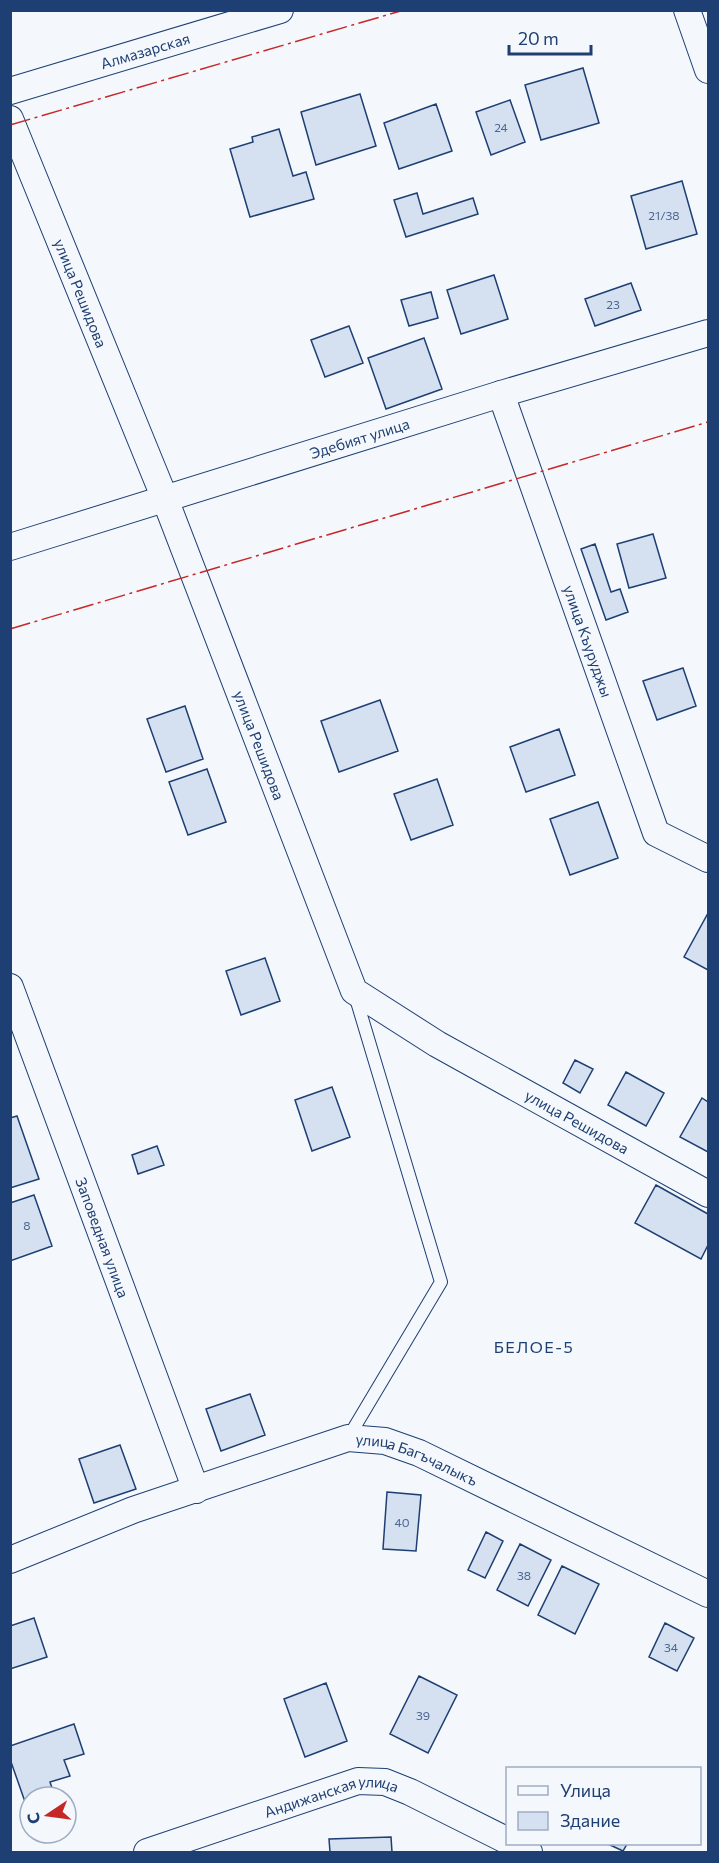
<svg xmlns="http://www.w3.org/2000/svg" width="719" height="1863" font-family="Commissioner,sans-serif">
<rect width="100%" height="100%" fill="#f4f7fb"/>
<path fill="#d5e0f0" stroke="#1d3f73" stroke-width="1.5" d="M583,68L599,123L541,140L525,85Z
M360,94L376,146L316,165L301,112Z
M510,100L525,142L491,155L476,112Z
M436,104L452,151L399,169L384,123Z
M279,129L293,176L306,172L314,199L250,217L230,149L253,142L252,137Z
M682,181L697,234L646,249L631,196Z
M417,193L423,214L473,198L478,214L406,237L394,200Z
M494,275L508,319L461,334L447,290Z
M631,283L641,310L595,326L585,299Z
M431,292L438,318L409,326L401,300Z
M349,326L363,363L325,377L311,340Z
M424,338L442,389L386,409L368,358Z
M653,534L666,578L629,588L617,544Z
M595,544L611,592L620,589L628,612L606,620L581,549Z
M683,668L696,706L657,720L643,681Z
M380,700L398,751L339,772L321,721Z
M185,706L203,759L166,772L147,719Z
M559,729L575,775L526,792L510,747Z
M207,769L226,822L188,835L169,782Z
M437,779L453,825L411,840L394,794Z
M598,802L618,858L570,875L550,819Z
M707,915L708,916V970L684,957Z
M265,958L280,1001L241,1015L226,971Z
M575,1060L593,1069L580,1093L563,1083Z
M626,1072L664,1093L646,1126L608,1105Z
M332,1087L350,1137L312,1151L295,1100Z
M702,1098L708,1102V1152L680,1137Z
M17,1116L39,1179L10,1188V1118Z
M157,1146L164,1165L138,1174L132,1155Z
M656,1185L708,1214V1245L701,1259L635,1223Z
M34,1195L52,1246L10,1261V1203Z
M250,1394L265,1435L221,1451L206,1409Z
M120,1445L136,1489L94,1503L79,1459Z
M387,1492L421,1495L416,1551L383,1549Z
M486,1532L503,1541L485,1578L468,1570Z
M520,1544L551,1560L528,1606L497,1590Z
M562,1566L599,1584L575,1634L538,1615Z
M34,1618L47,1657L10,1669V1626Z
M665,1623L694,1638L677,1671L649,1657Z
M419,1676L457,1695L428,1753L390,1734Z
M326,1683L347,1741L305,1757L284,1699Z
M74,1724L84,1754L64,1760L70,1776L50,1782L55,1797H30V1816L10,1759V1746Z
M391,1837L392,1852H330L329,1839Z
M608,1844H627L623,1851Z"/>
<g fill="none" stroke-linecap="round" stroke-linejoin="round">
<g stroke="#1d3f73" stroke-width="14">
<path id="service" d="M348,1438L441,1282L355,995"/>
</g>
<g stroke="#1d3f73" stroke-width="28">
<g id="minor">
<path d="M687,10L708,70"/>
<path id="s1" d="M10,91L280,10"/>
<path id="s2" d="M10,119L165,499L354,991L437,1044L708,1194"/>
<path id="s3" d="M501,394L656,833L708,859"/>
<path id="s4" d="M10,547L501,394L708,333"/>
<path id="s5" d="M10,987L196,1490"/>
<path id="s6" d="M10,1560L133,1510L348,1438L385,1441L419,1453L708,1594"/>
<path d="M512,1844L529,1852"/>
<path id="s7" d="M147,1852L358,1781L385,1782L410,1792L508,1841"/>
</g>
</g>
<use href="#service" stroke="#f4f7fb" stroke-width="12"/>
<use href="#minor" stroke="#f4f7fb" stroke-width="26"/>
<path stroke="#c62828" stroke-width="1.5" stroke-dasharray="21 4.5 3 4.5" stroke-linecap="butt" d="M10,125L404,10
M10,629L708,422"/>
</g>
<g text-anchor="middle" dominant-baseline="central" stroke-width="4.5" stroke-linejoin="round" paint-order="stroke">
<g font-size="12" fill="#4b6792">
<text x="501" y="127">24</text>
<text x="664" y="215">21/38</text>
<text x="613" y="304">23</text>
<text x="27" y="1225">8</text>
<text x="402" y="1522">40</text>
<text x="524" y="1575">38</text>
<text x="671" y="1647">34</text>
<text x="423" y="1715">39</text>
</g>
<g font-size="15" fill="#1d3f73" stroke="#f4f7fb">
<text stroke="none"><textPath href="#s1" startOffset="141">Алмазарская</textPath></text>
<text stroke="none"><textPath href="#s2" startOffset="188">улица Решидова</textPath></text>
<text stroke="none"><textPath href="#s4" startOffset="366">Эдебият улица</textPath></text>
<text stroke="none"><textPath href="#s3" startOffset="262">улица Къуруджы</textPath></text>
<text stroke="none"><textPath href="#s2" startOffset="674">улица Решидова</textPath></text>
<text stroke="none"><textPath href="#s2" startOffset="1196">улица Решидова</textPath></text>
<text stroke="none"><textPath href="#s5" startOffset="267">Заповедная улица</textPath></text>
<text stroke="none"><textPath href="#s6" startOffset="432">улица Багъчалыкъ</textPath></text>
<text stroke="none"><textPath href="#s7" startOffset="194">Андижанская улица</textPath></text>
</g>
<g font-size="16" letter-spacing="1.5" fill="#1d3f73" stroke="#f4f7fb">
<text x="534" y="1346">БЕЛОЕ-5</text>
</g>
</g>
<rect width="719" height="1863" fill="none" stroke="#1d3f73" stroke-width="24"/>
<rect x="506" y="1767" width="195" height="78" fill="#f4f7fb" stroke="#9eadc5" stroke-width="1.5"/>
<rect x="518" y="1786" width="30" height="9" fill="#f4f7fb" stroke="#9eadc5" stroke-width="1.5"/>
<text x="560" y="1797" font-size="18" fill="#1d3f73">Улица</text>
<rect x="518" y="1812" width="30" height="18" fill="#d5e0f0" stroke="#9eadc5" stroke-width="1.5"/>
<text x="560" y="1827" font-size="18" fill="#1d3f73">Здание</text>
<g transform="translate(48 1815) rotate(257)"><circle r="28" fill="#f4f7fb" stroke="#9eadc5" stroke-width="1.5"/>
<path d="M0-4.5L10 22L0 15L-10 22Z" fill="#c62828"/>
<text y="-9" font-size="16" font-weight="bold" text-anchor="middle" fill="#1d3f73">С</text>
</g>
<path d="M509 45v9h82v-9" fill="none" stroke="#1d3f73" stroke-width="3"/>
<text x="518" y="45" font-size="18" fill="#1d3f73" stroke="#f4f7fb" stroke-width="4.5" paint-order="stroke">20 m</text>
</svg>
